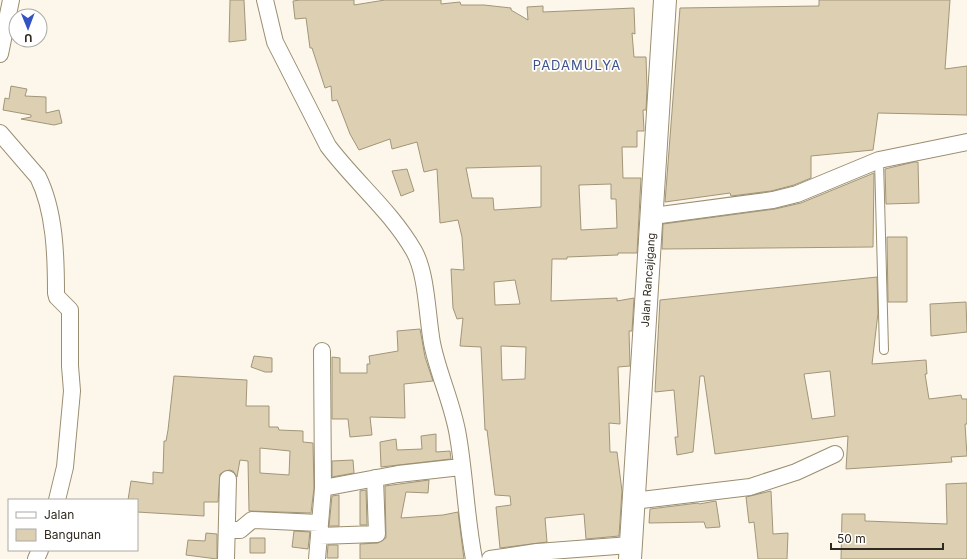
<svg xmlns="http://www.w3.org/2000/svg" width="967" height="559" font-family="Inter,sans-serif">
<rect width="100%" height="100%" fill="#fdf7eb"/>
<path fill="#ddd0b2" stroke="#a29679" fill-rule="evenodd" d="M230,0H244L246,40L229,42Z
M300,0H354V5L385,0H441V4L460,2L461,5H484L511,8V10L528,20L527,7L543,6V12L634,8L635,34L632,33L634,57H646L647,89L646,110H643L644,131H637V147H622L623,178H641L637,253H618V255L567,257V259H552L551,301L617,298V301L634,298L632,331H629L630,366L618,367L620,424L609,423L610,452H617L622,491L619,536L586,539L584,514L545,518L547,542L500,548L496,507L511,505L510,496L495,495L487,430H485L481,347L460,346L463,318L457,319L453,308L451,269L464,270L462,237L458,220L440,223L437,169L424,172L417,142L392,149L390,139L359,150L350,134L337,100L332,101L331,86L325,88L312,48H310L306,18L295,19L293,1ZM541,166V207L494,210L493,198H472L466,168ZM611,184V199H616L617,228L581,230L579,185ZM515,280L520,304L495,305L494,282ZM501,346L526,347L525,379L502,380Z
M819,0H950L945,69L967,66V115L878,113L873,150L811,156V178L794,185L771,191L731,196L730,193L665,202L680,8L819,6Z
M11,86L27,89L25,96L46,97V113L59,110L62,123L54,125L21,119L31,117V115L3,110L5,98L9,99Z
M914,162H918L919,203L886,204L885,169Z
M407,169L414,191L401,196L392,171Z
M874,173L873,247L662,249L663,224L775,209L801,203Z
M887,237H907V302H888Z
M877,277L878,313L872,364L926,360L927,374H925L929,399L961,395L962,399H967V424H965L967,456L951,457L952,462L846,469L848,436L715,454L704,376H700L693,452L677,455L675,437H678L674,390L655,392L660,300ZM830,371L835,416L812,419L804,374Z
M966,302L967,332L931,336L930,304Z
M420,329L425,357L433,381L404,384L405,418L370,417L372,435L350,437L348,419H332V357L340,358V373H367V364H370L369,356L398,351L397,331Z
M254,356L272,358V372H265L251,367Z
M174,376L247,380L246,406H269V427H278L279,430L303,431V442L313,443L314,488L311,513L249,511L248,461L240,460L237,477L233,471L229,470L220,474L218,502H204V516L137,512V500H128L131,481L153,484V472L163,473L164,441H166L168,430ZM260,448L290,451L289,475L260,473Z
M436,434V452L450,451L451,459L381,467L380,442L396,439L397,450L422,449L421,436Z
M353,460L354,473L332,477V461Z
M429,480L428,493L406,492L401,518L443,515L458,512L464,559H360V544L378,543L386,538L385,486Z
M967,483V559H841L842,514H865V521L947,524L946,484Z
M366,490L367,525H360V491Z
M771,491L773,534L788,533L787,559H758L754,522L749,523L746,497Z
M339,495V526H329L332,496Z
M716,501L720,527L706,528L704,522L649,523L650,509L698,503L699,504Z
M294,531L310,532L308,549L292,547Z
M206,533L217,534V559L186,555L188,540L205,541Z
M250,538H265V553H250Z
M328,545H338V558H327Z"/>
<g fill="none" stroke-linecap="round" stroke-linejoin="round">
<g stroke="#9a8e71" stroke-width="10">
<path id="lane" d="M879,160L884,350"/>
</g>
<g stroke="#9a8e71" stroke-width="18">
<path id="street" d="M265,0L275,42L328,146C355,182 391,211 414,251C427,274 427,316 432,343C438,374 453,404 458,436C465,477 466,518 474,559
M0,54L11,0
M0,133L38,177C55,211 56,257 56,293L57,297L70,310V366L72,391L65,467L57,500
M653,216L773,200L797,194L879,160L967,142
M322,351L323,488
M633,501L750,487L796,472L835,454
M227,530H240L252,520L319,523
M319,536L377,534L375,478
M36,559L40,550
M226,559L228,479
M317,559L323,488L398,474L461,467
M490,559L537,552L630,545"/>
</g>
<g stroke="#9a8e71" stroke-width="24">
<path id="secondary" d="M630,559L665,0"/>
</g>
<use href="#lane" stroke="#fff" stroke-width="8"/>
<use href="#street" stroke="#fff" stroke-width="16"/>
<use href="#secondary" stroke="#fff" stroke-width="22"/>
</g>
<g text-anchor="middle" dominant-baseline="central" stroke-width="3.5" stroke-linejoin="round" paint-order="stroke">
<g font-size="11" fill="#2f2a1f" stroke="#fff">
<text transform="translate(648 280) rotate(-86)">Jalan Rancajigang</text>
</g>
<g font-size="13" letter-spacing="1" fill="#3c508b" stroke="#fff">
<text x="577" y="65">PADAMULYA</text>
</g>
</g>
<rect x="8" y="499" width="130" height="52" fill="#ffffff" stroke="#acaaa5"/>
<rect x="16" y="512" width="20" height="6" fill="#ffffff" stroke="#acaaa5"/>
<text x="44" y="519" font-size="12" fill="#2f2a1f">Jalan</text>
<rect x="16" y="529" width="20" height="12" fill="#ddd0b2" stroke="#acaaa5"/>
<text x="44" y="539" font-size="12" fill="#2f2a1f">Bangunan</text>
<g transform="translate(28 28) rotate(179)"><circle r="19" fill="#ffffff" stroke="#acaaa5"/>
<path d="M0-3L7 15L0 10L-7 15Z" fill="#3452c3"/>
<text y="-6" font-size="11" font-weight="bold" text-anchor="middle" fill="#2f2a1f">U</text>
</g>
<path d="M831 543v6h112v-6" fill="none" stroke="#2f2a1f" stroke-width="2"/>
<text x="837" y="543" font-size="12" fill="#2f2a1f" stroke="#ffffff" stroke-width="3" paint-order="stroke">50 m</text>
</svg>
